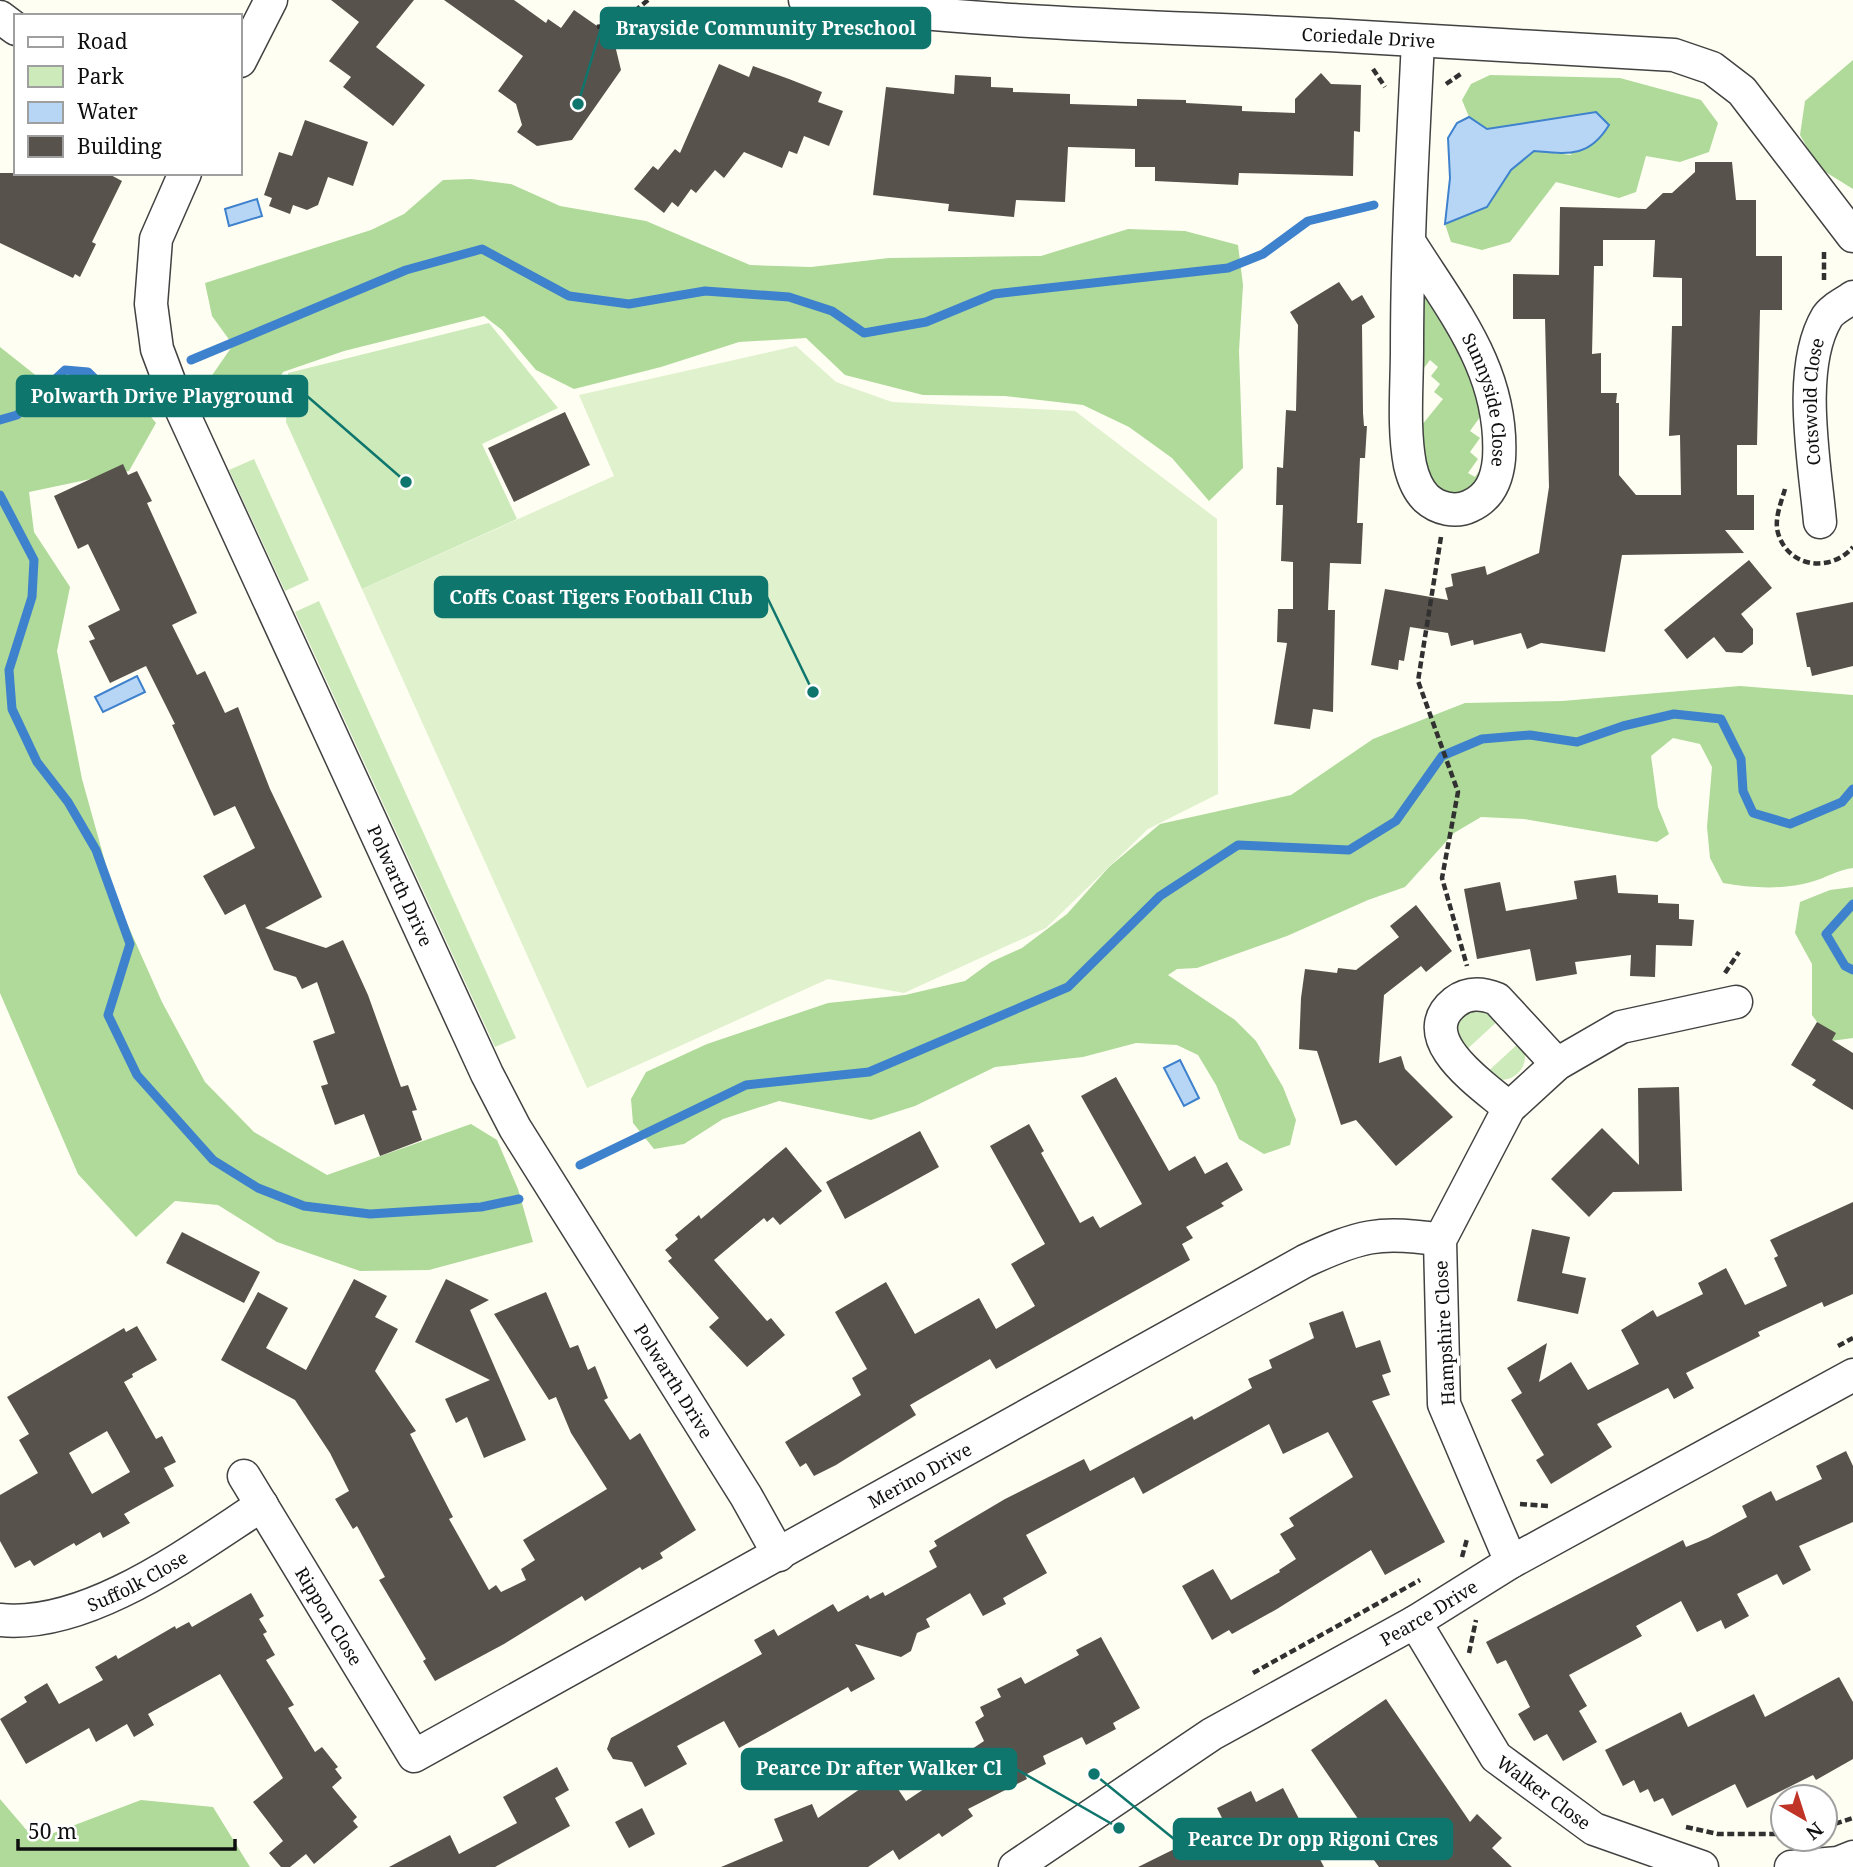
<svg xmlns="http://www.w3.org/2000/svg" width="1853" height="1867" font-family="'Noto Serif',serif">
<rect width="100%" height="100%" fill="#fffef2"/>
<path fill="#cdeabb" d="M489,323L558,408L482,444L517,519L362,589L286,422L288,373Z
M254,459L309,580L285,591L229,470Z
M319,601L516,1038L495,1047L295,612Z
M1476,1008L1502,1017L1463,1053L1456,1026L1463,1014Z
M1522,1040C1534,1069 1511,1089 1483,1076Z"/>
<path fill="#afda9a" d="M1853,60V189L1819,168L1800,135L1805,101Z
M1490,75L1620,78L1701,100L1718,123L1709,152L1680,162L1646,156L1636,192L1619,198L1556,182L1510,242L1482,250L1451,242L1445,224L1487,207L1511,170L1534,151L1572,155L1533,123L1487,129L1469,117L1462,100L1471,84Z
M471,179L511,184L560,206L646,221L750,265L811,267L889,258L1041,256L1128,229L1185,231L1238,245L1243,285L1239,351L1243,468L1209,501L1172,458L1129,427L1083,405L1005,396L923,395L845,375L806,338L739,342L661,367L574,389L536,370L502,330L484,316L344,351L283,372C270,397 255,407 229,417L208,403L206,384L233,345L212,316L205,283L371,230L404,214L443,180Z
M1423,278L1488,406L1470,431L1480,438L1470,452L1478,459L1468,473L1475,477L1489,458L1484,480L1463,498L1430,486L1417,431L1443,399L1434,392L1440,384L1431,376L1438,367L1430,360L1417,377Z
M0,347L53,389C110,379 119,375 156,423L129,471L29,492L34,532L70,587L57,651L82,779L114,894L162,1002L205,1082L254,1132L327,1175L471,1124L497,1140L518,1189L533,1242L429,1270L360,1271L277,1242L218,1205L175,1201L136,1237L78,1174L0,993Z
M1740,686L1853,695V868C1837,870 1826,878 1811,882C1784,890 1750,888 1723,883L1710,858L1707,827L1712,767L1700,744L1673,738L1651,756L1658,807L1669,834L1657,842L1524,819L1481,817L1454,833L1405,887L1368,900L1287,936L1197,968L1177,969L1168,975L1235,1020L1256,1041L1283,1087L1296,1120L1290,1145L1264,1154L1239,1139L1216,1085L1198,1055L1177,1045L1136,1043L1083,1057L995,1067L915,1106L871,1120L779,1101L723,1119L684,1144L654,1149L633,1123L631,1099L646,1072L707,1044L828,1003L905,995L965,981L991,962L1022,948L1067,914L1109,867L1160,824L1291,795L1373,739L1465,703L1562,701Z
M1853,887V1038L1831,1041L1812,1015V964L1795,933L1800,902L1830,890Z
M0,1799L35,1840L141,1800L213,1807L250,1867H0Z"/>
<path fill="#e0f1cd" d="M796,346L836,382L892,402L1075,411L1217,519L1218,794L1148,829L1046,928L904,993L828,979L587,1088L362,589L614,476L579,395Z"/>
<path fill="#b7d6f6" stroke="#3e81cd" stroke-width="2" d="M1596,112L1609,125C1589,158 1568,154 1534,151L1511,170L1487,207L1445,224L1450,178L1448,138L1457,123L1469,117L1487,129Z
M257,199L262,216L229,226L225,209Z
M137,676L145,692L103,712L95,697Z
M1180,1060L1199,1098L1184,1106L1164,1068Z"/>
<g fill="none" stroke-linecap="round" stroke-linejoin="round">
<path stroke="#3e81cd" stroke-width="9" d="M191,360L406,270L482,249L569,296L629,304L705,291L789,297L832,311L864,333L926,322L994,294L1228,268L1263,254L1308,221L1374,205
M0,420L17,415L65,370L88,372L106,390L139,382
M0,495L34,560L32,597L9,670L12,709L37,762L68,802L96,850L130,944L108,1015L137,1075L213,1160L258,1188L304,1206L370,1214L481,1207L519,1199
M1853,904L1826,934L1845,966L1853,970
M580,1165L746,1085L869,1072L1068,987L1160,896L1238,845L1349,850L1396,821L1442,756L1482,739L1530,735L1577,742L1623,726L1674,714L1721,719L1741,759L1743,791L1753,813L1790,824L1842,802L1853,789"/>
</g>
<path fill="#58524c" fill-rule="evenodd" d="M331,0H414L376,47L425,85L393,126L343,87L351,77L329,61L359,22Z
M444,0H514L546,23L548,19L561,28L574,10L613,37L621,70L572,140L537,146L517,132L522,125L516,104L498,91L523,56Z
M719,64L749,77L753,66L789,79L822,92L818,102L843,111L829,146L804,136L797,154L789,151L782,168L744,152L724,178L715,170L696,193L691,189L678,207L672,202L664,213L634,189L653,166L658,170L675,149L680,153Z
M1321,73L1331,84L1361,85L1360,132L1354,131L1353,176L1239,173L1238,185L1155,181V167H1135V149L1068,147L1065,202L1016,200L1014,217L948,211L949,204L873,195L886,87L954,94L955,75L991,77V87L1013,88V92L1070,94V104L1137,106V99L1186,100V103L1242,106V111L1295,113V99Z
M305,120L368,142L353,186L328,177L318,205L307,210L293,205L290,214L269,206L272,198L264,195L279,152L292,156Z
M1695,162H1732L1736,200H1756V256H1782V310H1760L1757,445H1737V495H1754V530H1725L1744,553L1622,555L1605,652L1541,643L1527,649L1521,633L1474,645L1473,640L1451,646L1448,633L1410,627L1404,661L1399,660L1398,670L1371,665L1385,589L1448,600L1445,588L1453,586L1451,574L1485,566L1487,575L1539,553L1549,487L1545,319H1513V274L1559,275L1560,207L1646,209L1663,193H1672L1695,172ZM1603,240H1655L1653,277L1682,278V326H1672L1669,436L1680,435L1681,495H1636L1619,475V403H1616L1617,393H1601V353L1592,354L1594,266H1603Z
M0,173H107L122,181L92,242L96,244L80,277L75,274L73,278L0,243Z
M1339,282L1352,301L1362,295L1375,317L1362,325L1363,413L1364,426H1367L1365,458H1360L1357,523H1363L1361,564L1330,563L1328,610H1335L1333,712L1313,709L1310,729L1274,724L1287,643L1277,642L1278,609H1293V562L1281,561L1283,505H1276L1277,467L1283,468L1286,410L1296,411L1298,325L1290,312Z
M565,412L590,465L514,502L488,448Z
M123,464L128,475L137,471L152,501L147,503L197,613L172,625L197,675L205,671L225,713L238,707L270,789L322,897L265,928L326,948L343,940L368,995L401,1087L408,1085L417,1110L412,1111L422,1140L380,1156L364,1114L335,1125L321,1086L328,1084L313,1041L335,1033L317,982L302,989L296,977L274,970L245,904L225,915L203,876L255,848L235,806L214,816L172,725L175,724L146,666L110,683L89,641L95,639L88,626L120,610L88,544L78,549L54,496Z
M1749,560L1772,588L1741,614L1753,629V644L1742,653L1726,652L1714,637L1687,659L1664,630Z
M1853,602V666L1812,676L1810,667H1807L1796,613Z
M1616,875L1618,893L1658,895V903L1679,904V919L1694,920L1692,946L1656,945L1655,977L1630,976L1631,955L1575,962L1577,974L1536,981L1530,949L1477,959L1464,889L1500,882L1506,911L1577,899L1574,881Z
M1416,905L1452,951L1426,972L1421,966L1384,995L1379,1063L1401,1056L1405,1069L1453,1117L1396,1166L1356,1120L1341,1125L1317,1051L1299,1049L1301,998L1305,969L1337,973L1338,968L1356,970L1399,937L1390,926Z
M1817,1022L1836,1033L1832,1040L1853,1053V1110L1812,1085L1816,1080L1791,1065Z
M1116,1077L1169,1171L1195,1156L1205,1174L1227,1162L1243,1190L1221,1203L1224,1206L1186,1227L1193,1238L1182,1244L1190,1260L996,1369L990,1359L910,1405L916,1415L836,1465L814,1476L806,1463L800,1467L785,1442L861,1395L852,1378L867,1369L835,1312L886,1282L915,1334L979,1298L996,1329L1035,1306L1011,1264L1045,1244L990,1146L1029,1124L1044,1151L1041,1153L1080,1223L1093,1216L1100,1228L1142,1204L1081,1096Z
M1679,1087L1682,1191L1613,1192L1589,1217L1551,1179L1602,1128L1639,1165L1638,1088Z
M920,1131L939,1167L845,1219L826,1182Z
M786,1147L822,1191L780,1225L773,1217L767,1222L764,1218L714,1260L767,1321L771,1318L785,1335L747,1367L709,1327L719,1318L668,1261L672,1258L665,1250L678,1239L675,1235L699,1215L701,1219Z
M1853,1202V1294L1824,1307L1822,1302L1758,1332L1760,1336L1686,1373L1694,1388L1674,1399L1668,1388L1597,1424L1612,1447L1551,1484L1536,1460L1544,1455L1511,1400L1522,1393L1507,1368L1547,1343L1539,1382L1571,1362L1588,1390L1639,1364L1621,1330L1653,1310L1657,1317L1703,1294L1698,1283L1726,1268L1745,1305L1787,1286L1774,1258L1778,1256L1770,1240Z
M1532,1229L1570,1237L1562,1273L1586,1278L1578,1314L1517,1301Z
M182,1232L260,1272L244,1303L166,1263Z
M354,1279L387,1296L375,1317L398,1329L375,1371L416,1431L410,1434L453,1517L449,1519L489,1590L496,1585L501,1592L526,1580L521,1569L535,1560L523,1540L607,1489L571,1433L556,1397L549,1400L494,1314L546,1292L570,1348L578,1345L588,1370L595,1366L608,1398L604,1400L630,1440L640,1433L696,1530L660,1553L663,1558L642,1570L640,1567L585,1601L582,1596L504,1644L435,1681L423,1661L426,1659L379,1580L385,1577L357,1526L353,1529L335,1499L349,1491L330,1453L295,1400L221,1360L258,1292L288,1308L266,1348L306,1370Z
M446,1279L489,1300L470,1310L526,1440L484,1458L467,1417L456,1423L445,1399L490,1380L415,1342Z
M1343,1311L1356,1348L1380,1340L1391,1372L1382,1375L1390,1395L1372,1401L1445,1542L1385,1575L1371,1550L1277,1609L1232,1634L1229,1630L1212,1640L1182,1586L1213,1569L1231,1600L1280,1572L1279,1570L1296,1559L1280,1534L1294,1526L1289,1518L1353,1477L1328,1432L1283,1454L1269,1424L1143,1494L1134,1477L1026,1535L1047,1573L1003,1598L1006,1604L983,1616L970,1593L926,1619L930,1627L917,1633L911,1651L901,1657L855,1644L875,1679L851,1692L848,1687L739,1748L724,1721L677,1746L687,1764L645,1787L632,1762L613,1759L607,1749L611,1738L762,1654L754,1640L774,1629L778,1636L833,1604L838,1612L868,1595L870,1599L883,1592L885,1596L937,1567L929,1551L937,1546L934,1541L1005,1499L1084,1459L1090,1471L1192,1416L1194,1420L1252,1388L1248,1379L1272,1368L1269,1360L1314,1338L1309,1323Z
M137,1326L157,1360L132,1374L133,1377L124,1382L156,1439L162,1436L176,1462L164,1468L174,1486L124,1514L130,1523L103,1538L100,1532L76,1546L74,1543L34,1566L30,1560L15,1568L0,1541V1495L38,1473L19,1440L29,1434L7,1397L124,1328L126,1332ZM107,1431L130,1472L92,1494L69,1453Z
M1846,1451L1853,1466V1522L1799,1546L1811,1570L1783,1585L1777,1574L1737,1594L1749,1616L1725,1629L1721,1620L1697,1632L1681,1601L1636,1626L1642,1636L1569,1675L1587,1706L1579,1711L1597,1742L1563,1761L1547,1734L1534,1741L1518,1714L1530,1707L1506,1660L1497,1664L1486,1642L1683,1540L1686,1547L1708,1538L1747,1517L1742,1506L1771,1491L1776,1501L1822,1479L1816,1466Z
M251,1593L264,1616L259,1619L267,1632L263,1634L275,1655L266,1660L294,1705L288,1708L315,1752L322,1747L338,1767L335,1769L342,1778L332,1787L357,1817L353,1821L358,1827L314,1864L306,1854L290,1867H281L269,1853L283,1841L253,1802L283,1778L220,1674L148,1714L154,1725L134,1737L127,1724L96,1742L89,1728L26,1764L0,1719L27,1702L24,1697L47,1683L59,1704L103,1680L95,1667L116,1655L118,1659L175,1626L176,1629L189,1622L192,1627Z
M1101,1637L1140,1708L1113,1723L1116,1729L1086,1745L1082,1737L1043,1756L1046,1764L1025,1775L1027,1779L968,1809L973,1816L942,1837L939,1833L899,1860L893,1850L868,1867H721L783,1841L774,1819L812,1804L818,1818L886,1771L906,1801L945,1775L942,1769L984,1741L975,1722L984,1716L980,1707L1001,1697L997,1689L1021,1677L1025,1684L1079,1655L1076,1650Z
M1839,1677L1853,1702V1759L1816,1780L1813,1775L1747,1808L1735,1784L1672,1816L1663,1798L1654,1802L1648,1789L1640,1793L1634,1780L1623,1786L1605,1750L1681,1712L1688,1727L1754,1694L1765,1717Z
M1386,1699L1470,1822L1477,1814L1502,1838L1492,1848L1512,1867H1379L1358,1838L1367,1832L1311,1750Z
M557,1767L569,1790L555,1798L570,1826L495,1867H389L450,1835L459,1854L517,1823L503,1797Z
M1283,1788L1324,1867H1138L1225,1824L1217,1808L1251,1791L1256,1802Z
M642,1808L655,1834L629,1848L615,1822Z"/>
<g fill="none" stroke-linecap="round" stroke-linejoin="round">
<g stroke="#424242" stroke-width="35">
<g id="minor">
<path id="s1" d="M805,0C979,24 1154,26 1329,35C1444,41 1559,49 1674,55L1712,68L1742,91L1853,236"/>
<path d="M0,17L16,29"/>
<path d="M240,61L271,0"/>
<path id="s2" d="M185,173L156,239L151,304L157,349L172,389L487,1074L515,1128L746,1496L779,1555"/>
<path id="s3" d="M1410,243C1454,313 1504,372 1499,459C1497,480 1490,497 1470,506C1456,513 1438,509 1426,498C1417,489 1413,478 1410,465C1403,428 1407,387 1407,349C1407,246 1413,143 1418,41"/>
<path id="s4" d="M1820,522C1815,464 1796,369 1827,317C1832,309 1845,303 1853,297"/>
<path d="M1509,1108C1484,1086 1410,1038 1455,1002C1468,992 1482,993 1497,999L1557,1064"/>
<path id="s5" d="M244,1476L414,1756L1305,1261C1359,1236 1380,1230 1440,1240"/>
<path d="M1511,1562L1444,1404L1440,1240L1509,1108L1557,1064L1621,1027L1736,1002"/>
<path id="s6" d="M0,1620C88,1629 191,1551 262,1505"/>
<path id="s7" d="M1415,1622L1496,1757L1594,1829L1702,1867"/>
<path id="s8" d="M1015,1867L1212,1734L1415,1622L1511,1562L1853,1375"/>
<path d="M1791,1867L1838,1863L1853,1857"/>
</g>
</g>
<path stroke="#313131" stroke-width="4.5" stroke-dasharray="7 3.5" stroke-linecap="butt" d="M622,22L644,34
M597,27L622,22L648,0
M1373,69L1385,87
M1446,84L1462,73
M1824,280V250
M1785,489C1781,503 1774,519 1778,533C1788,568 1831,573 1853,547
M1441,537L1418,681L1458,792L1442,878L1467,966
M1725,973L1739,952
M1838,1346L1853,1338
M1520,1504L1549,1506
M1462,1557L1467,1539
M1469,1653L1476,1620
M1253,1673L1420,1580
M1686,1827L1718,1834H1783
M1825,1827L1853,1818"/>
<use href="#minor" stroke="#fff" stroke-width="32"/>
</g>
<g text-anchor="middle" dominant-baseline="central" stroke-width="7" stroke-linejoin="round" paint-order="stroke">
<g font-size="18" fill="#0f0f0f" stroke="#fff">
<text stroke="none"><textPath href="#s1" startOffset="565">Coriedale Drive</textPath></text>
<text stroke="none"><textPath href="#s3" startOffset="177">Sunnyside Close</textPath></text>
<text stroke="none"><textPath href="#s4" startOffset="121">Cotswold Close</textPath></text>
<text stroke="none"><textPath href="#s2" startOffset="772">Polwarth Drive</textPath></text>
<text transform="translate(1444 1333) rotate(-93)">Hampshire Close</text>
<text stroke="none"><textPath href="#s2" startOffset="1339">Polwarth Drive</textPath></text>
<text stroke="none"><textPath href="#s5" startOffset="906">Merino Drive</textPath></text>
<text stroke="none"><textPath href="#s6" startOffset="145">Suffolk Close</textPath></text>
<text stroke="none"><textPath href="#s8" startOffset="486">Pearce Drive</textPath></text>
<text stroke="none"><textPath href="#s5" startOffset="164">Rippon Close</textPath></text>
<text stroke="none"><textPath href="#s7" startOffset="217">Walker Close</textPath></text>
</g>
</g>
<path fill="none" stroke="#0f766e" stroke-width="2.5" d="M578 104L601 28M406 482L307 396M813 692L767 597M1119 1828L1016 1769M1094 1774L1174 1839"/>
<g fill="#0f766e" stroke="#fff" stroke-width="2.5">
<circle cx="578" cy="104" r="7"/>
<circle cx="406" cy="482" r="7"/>
<circle cx="813" cy="692" r="7"/>
<circle cx="1119" cy="1828" r="7"/>
<circle cx="1094" cy="1774" r="7"/>
</g>
<g fill="#0f766e" stroke="#0f766e" stroke-width="2.5">
<rect x="601" y="8" width="329" height="40" rx="7"/>
<rect x="17" y="376" width="290" height="40" rx="7"/>
<rect x="435" y="577" width="332" height="40" rx="7"/>
<rect x="742" y="1749" width="274" height="40" rx="7"/>
<rect x="1174" y="1819" width="278" height="40" rx="7"/>
</g>
<g font-size="19" text-anchor="middle" font-weight="bold" fill="#fff">
<text x="766" y="35">Brayside Community Preschool</text>
<text x="162" y="403">Polwarth Drive Playground</text>
<text x="601" y="604">Coffs Coast Tigers Football Club</text>
<text x="879" y="1775">Pearce Dr after Walker Cl</text>
<text x="1313" y="1846">Pearce Dr opp Rigoni Cres</text>
</g>
<rect x="14" y="14" width="228" height="161" fill="#ffffff" stroke="#9f9f9f" stroke-width="2"/>
<rect x="28" y="37" width="35" height="10" fill="#ffffff" stroke="#9f9f9f" stroke-width="2"/>
<text x="77" y="49" font-size="21" fill="#0f0f0f">Road</text>
<rect x="28" y="66" width="35" height="21" fill="#cdeabb" stroke="#9f9f9f" stroke-width="2"/>
<text x="77" y="84" font-size="21" fill="#0f0f0f">Park</text>
<rect x="28" y="102" width="35" height="21" fill="#b7d6f6" stroke="#9f9f9f" stroke-width="2"/>
<text x="77" y="119" font-size="21" fill="#0f0f0f">Water</text>
<rect x="28" y="136" width="35" height="21" fill="#58524c" stroke="#9f9f9f" stroke-width="2"/>
<text x="77" y="154" font-size="21" fill="#0f0f0f">Building</text>
<g transform="translate(1804 1818) rotate(141)"><circle r="33" fill="#ffffff" stroke="#9f9f9f" stroke-width="2"/>
<path d="M0-5L12 26L0 18L-12 26Z" fill="#bf3427"/>
<text y="-10" font-size="19" font-weight="bold" text-anchor="middle" fill="#0f0f0f">N</text>
</g>
<path d="M18 1839v10h217v-10" fill="none" stroke="#0f0f0f" stroke-width="3.5"/>
<text x="28" y="1839" font-size="21" fill="#0f0f0f" stroke="#ffffff" stroke-width="5" paint-order="stroke">50 m</text>
</svg>
